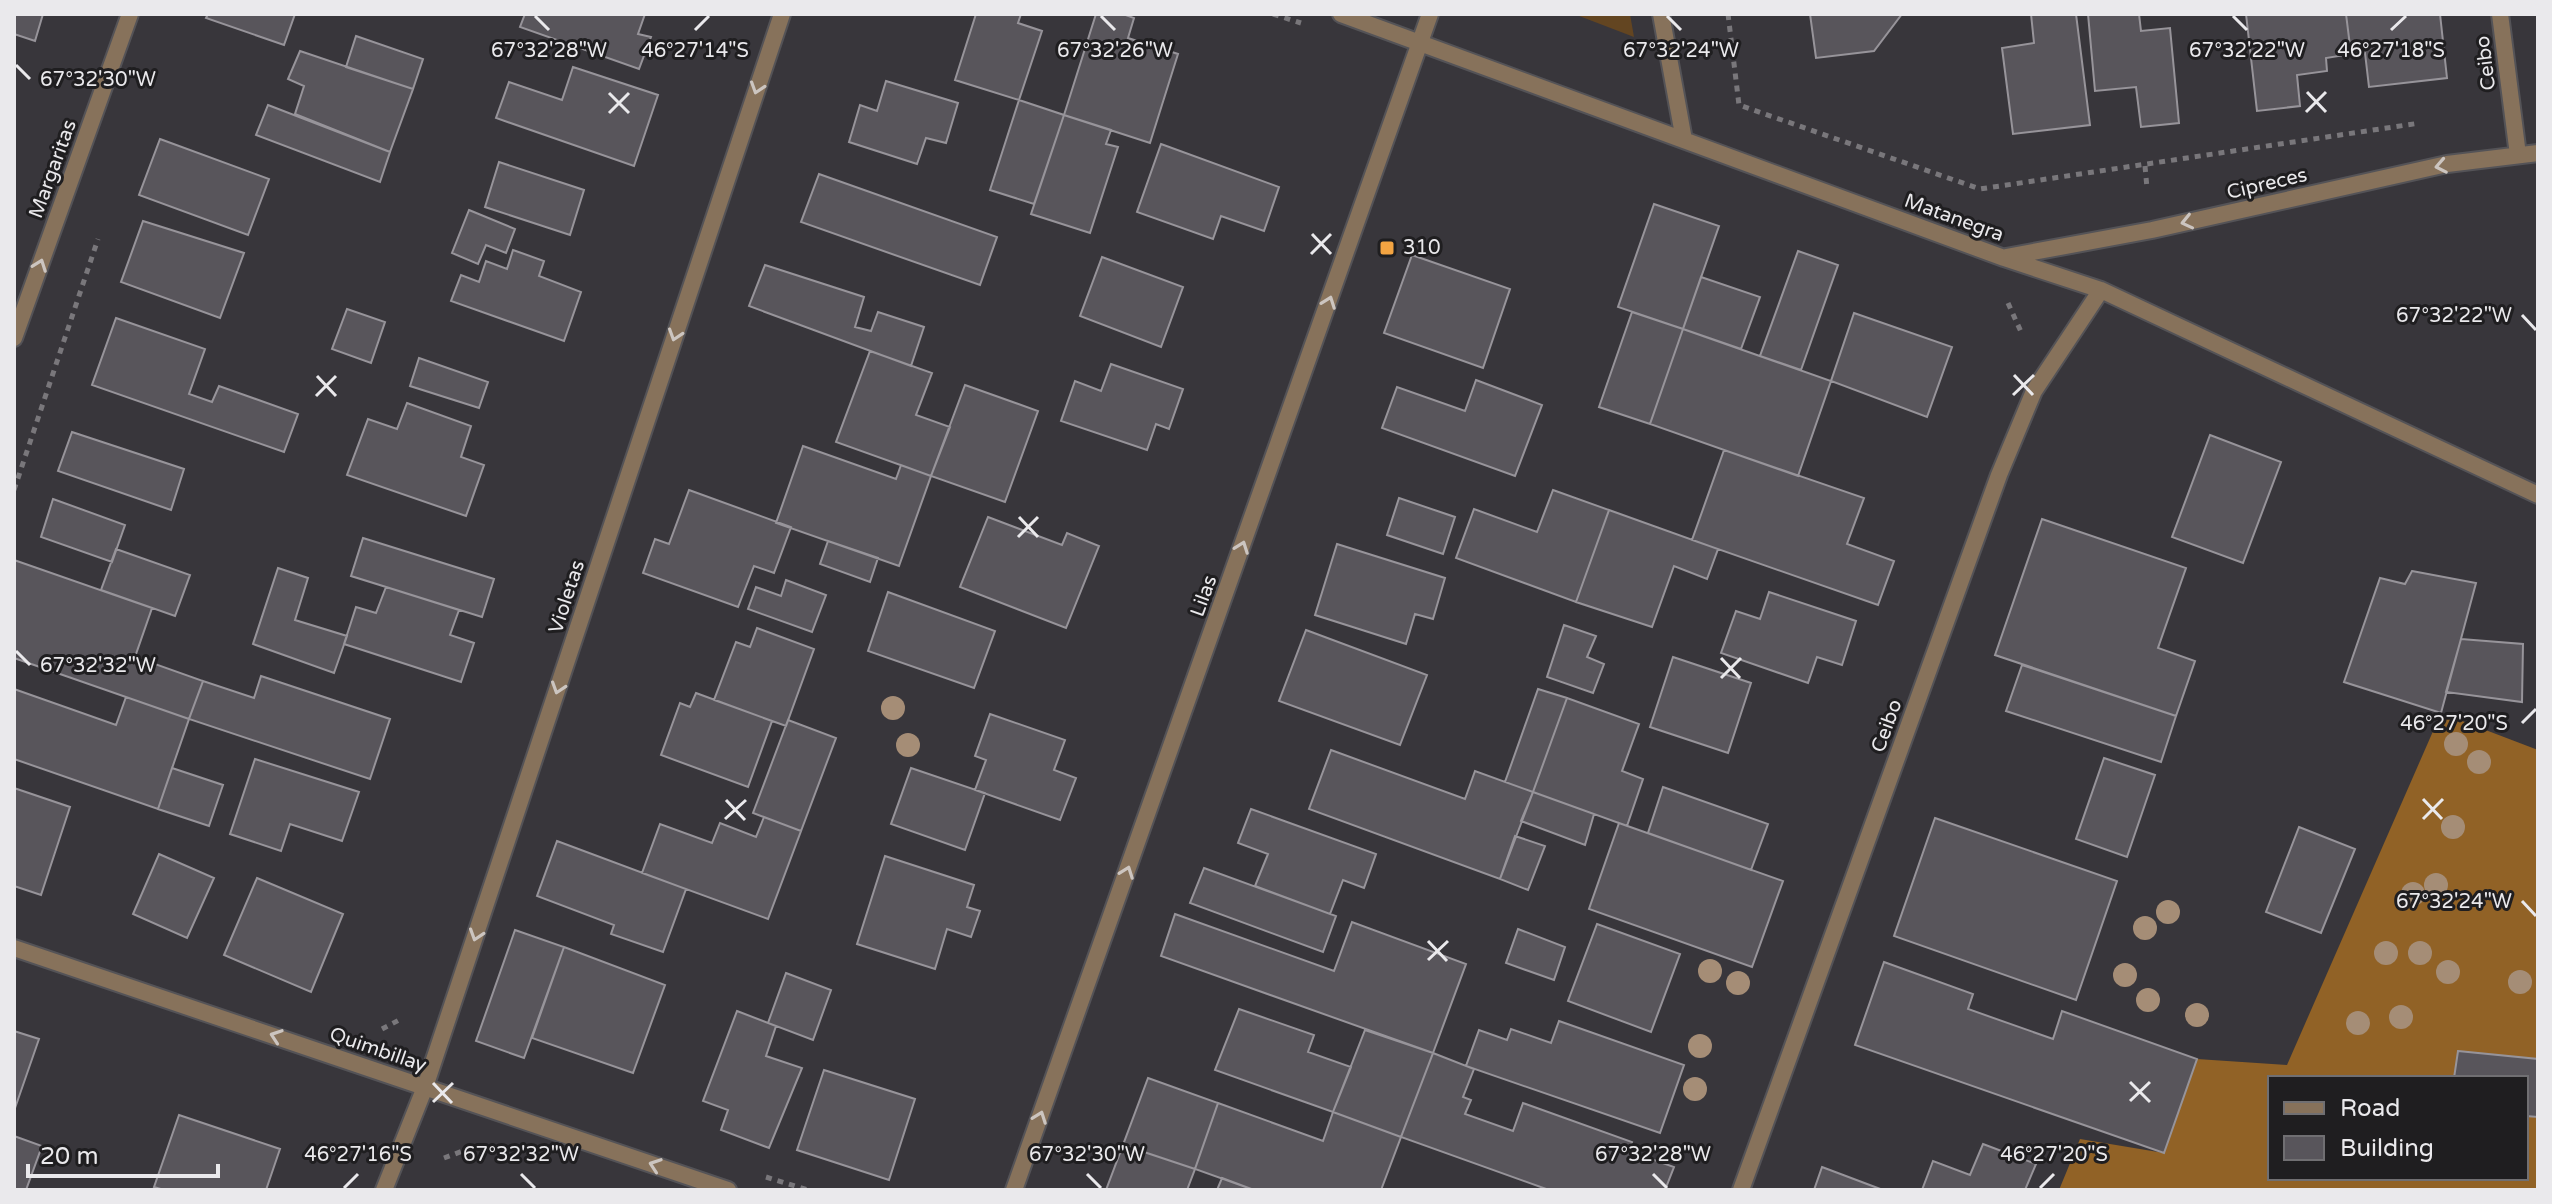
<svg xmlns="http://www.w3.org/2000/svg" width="2552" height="1204" font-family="'Varela Round',sans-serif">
<rect width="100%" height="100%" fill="#38363b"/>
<path fill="#634521" d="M1574,14H1630L1634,37Z"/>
<path fill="#916226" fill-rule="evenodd" d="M2441,713L2538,750V1190H2059L2080,1139L2164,1153L2197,1059L2287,1065ZM2270,1078H2526V1178H2270Z"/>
<path fill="#58555b" stroke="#97949a" stroke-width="2" d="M14,14H43L35,41L14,34Z
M208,14H295L284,45L206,18Z
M525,14H645L638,34L651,37L639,69L520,27Z
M976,14H1021L1018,23L1042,31L1019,100L955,80Z
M1096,14H1123L1134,18L1128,38L1178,54L1150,143L1064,115Z
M1810,14H1902L1874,51L1816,58Z
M2031,14H2076L2090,125L2013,134L2002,48L2034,43Z
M2088,14H2139L2141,31L2170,28L2179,123L2141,127L2136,87L2095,91Z
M2246,14H2346L2351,54L2326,58L2327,71L2297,75L2300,106L2257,111Z
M2346,14H2440L2447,78L2369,87L2365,53L2351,54Z
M356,36L423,59L413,89L346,67Z
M300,51L413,89L390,152L295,114L304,86L288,79Z
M573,67L658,95L634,166L496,118L509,82L562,100Z
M886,81L958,103L946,143L926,138L917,164L849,142L860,105L877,111Z
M1019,100L1064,115L1034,204L990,190Z
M268,105L390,152L380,182L256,135Z
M1064,115L1111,130L1106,144L1118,147L1090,233L1031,214Z
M160,139L269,179L248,235L139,195Z
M1161,144L1279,187L1264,231L1221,216L1213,239L1137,212Z
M499,162L584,190L570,235L485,207Z
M819,174L997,237L980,285L801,222Z
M1654,204L1719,226L1683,329L1618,307Z
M469,210L515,229L506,253L486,245L478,264L452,253Z
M143,221L244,253L220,318L121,282Z
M513,250L544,261L539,276L581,292L564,341L451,301L461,275L479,282L486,261L507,269Z
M1798,251L1838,265L1801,370L1760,356Z
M1412,255L1510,289L1483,368L1384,333Z
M1102,257L1183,287L1161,347L1080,316Z
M765,265L864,297L855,327L871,331L878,312L924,327L911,366L749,306Z
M1701,277L1760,297L1741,349L1683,329Z
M347,309L385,322L371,363L332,349Z
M1632,312L1683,329L1650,424L1599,407Z
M1854,313L1952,347L1927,417L1831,381Z
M116,318L205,349L189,394L212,402L219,386L298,414L284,452L92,385Z
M1683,329L1831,381L1798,476L1650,424Z
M870,351L932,373L916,415L950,427L931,476L836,442Z
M419,358L488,382L479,408L410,386Z
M1111,364L1183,389L1169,429L1156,424L1147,450L1061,421L1075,381L1101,391Z
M1476,380L1542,405L1515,476L1382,428L1397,387L1465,411Z
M965,385L1038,411L1005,502L931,476Z
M407,403L471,426L461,457L484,465L466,516L347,475L368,419L397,429Z
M72,432L184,469L171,510L58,471Z
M2210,435L2281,462L2243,563L2172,537Z
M803,446L896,479L901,465L931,476L899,566L776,523Z
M1724,450L1864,498L1847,544L1894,561L1878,605L1692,540Z
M689,490L791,527L774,573L754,566L738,607L643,573L655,539L669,544Z
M1553,490L1609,510L1576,602L1456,558L1474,509L1537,532Z
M1399,498L1455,517L1443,554L1387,535Z
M53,499L125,525L112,562L41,537Z
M1609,510L1718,549L1707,579L1674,566L1652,627L1576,602Z
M988,517L1062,545L1067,533L1099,546L1066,628L960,587Z
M2042,519L2186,568L2158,648L2195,661L2176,716L1995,655Z
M363,538L494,579L482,617L351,576Z
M828,541L878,558L870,582L820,564Z
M1337,544L1445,578L1433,619L1415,614L1406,644L1315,615Z
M116,549L190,575L175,616L101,590Z
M14,560L152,608L135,657L203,681L189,719L14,658Z
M278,568L308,578L295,620L347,636L334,673L253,644Z
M2412,571L2476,583L2441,713L2344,682L2380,578L2405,584Z
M786,580L826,595L812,632L748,609L756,587L781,596Z
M386,587L459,610L450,635L474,643L461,682L344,644L356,607L376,613Z
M888,592L995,631L974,688L868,651Z
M1769,592L1856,621L1842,665L1817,657L1808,683L1721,653L1736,611L1760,619Z
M1564,625L1596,636L1587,657L1604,664L1593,693L1547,677Z
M757,628L814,649L786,726L714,700L736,642L750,647Z
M1306,630L1427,675L1400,745L1279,701Z
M2461,639L2523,644L2522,702L2446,692Z
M1673,657L1751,683L1728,753L1650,727Z
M2022,665L2176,716L2161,762L2006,711Z
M261,676L390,719L370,779L189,719L203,681L254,698Z
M14,689L116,725L126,697L189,719L158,809L14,759Z
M1538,689L1567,698L1533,792L1505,782Z
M696,693L772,721L748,787L661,755L680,703L690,707Z
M1567,698L1639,724L1622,771L1643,779L1627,826L1533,792Z
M990,714L1065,740L1054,770L1076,778L1060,820L975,790L986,760L975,756Z
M788,720L836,738L801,831L753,813Z
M1331,750L1465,799L1475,771L1533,792L1500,879L1309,809Z
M2104,758L2155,775L2127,857L2076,839Z
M255,759L359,792L342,841L290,824L281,851L230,834Z
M172,768L223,785L209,826L158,809Z
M911,768L985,793L965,850L891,824Z
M1663,787L1768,824L1751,870L1648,833Z
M14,788L70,807L41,895L14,886Z
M1533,792L1594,814L1585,845L1521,821Z
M1251,809L1376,854L1364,888L1343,880L1330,914L1255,886L1268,854L1238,843Z
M764,817L801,831L768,919L642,873L660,824L712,843L720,823L756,837Z
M1935,818L2117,881L2076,1000L1894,936Z
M1619,823L1783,881L1752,967L1589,909Z
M2299,827L2355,849L2321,933L2266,912Z
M1515,836L1545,846L1528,890L1500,879Z
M557,841L686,889L663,952L611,934L614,925L537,896Z
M159,854L214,878L187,938L133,914Z
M885,856L974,885L967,907L980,911L971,937L947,929L935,969L857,944Z
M1204,868L1336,916L1323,952L1190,903Z
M257,878L343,914L311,992L224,955Z
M1175,914L1334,971L1352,922L1466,964L1433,1053L1161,956Z
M1597,924L1680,954L1651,1032L1568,1001Z
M1518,929L1565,947L1554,980L1506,963Z
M515,930L564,947L524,1058L476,1041Z
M564,947L665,985L633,1073L532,1038Z
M1884,962L1973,994L1968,1009L2053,1039L2062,1011L2197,1059L2164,1153L1855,1045Z
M786,973L831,990L813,1040L768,1023Z
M1239,1009L1314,1035L1308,1052L1351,1067L1333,1112L1215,1070Z
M737,1011L776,1026L766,1056L802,1068L769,1148L721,1130L728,1110L703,1101Z
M1559,1021L1684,1065L1660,1133L1466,1066L1479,1030L1507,1040L1511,1029L1551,1043Z
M1365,1030L1433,1053L1401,1137L1333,1112Z
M14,1031L39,1039L14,1111Z
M2458,1051L2538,1059V1117L2526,1116V1078H2454Z
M1433,1053L1474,1069L1463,1097L1471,1100L1465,1114L1513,1131L1523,1103L1632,1142L1629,1151L1674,1167L1665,1190H1549L1401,1137Z
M824,1070L915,1099L889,1180L797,1150Z
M1148,1078L1218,1103L1195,1169L1123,1145Z
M1218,1103L1323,1141L1333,1112L1401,1137L1381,1190H1254L1195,1169Z
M179,1115L280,1149L266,1190H164L154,1187Z
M14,1136L42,1146L26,1190H14Z
M1983,1144L2036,1164L2025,1190H1922L1933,1161L1970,1175Z
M1123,1145L1195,1169L1187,1190H1106Z
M1822,1167L1883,1190H1814Z
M1222,1178L1254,1190H1217Z"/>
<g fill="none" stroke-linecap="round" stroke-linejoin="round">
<g stroke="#545357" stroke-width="20">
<path id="minor" d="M1341,14L2004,258L2101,290L2538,495
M1661,14L1684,140
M2500,14L2518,155
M2006,257L2152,230L2447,164L2538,153
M14,338L130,14
M14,948L728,1190
M384,1190L425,1087L782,14
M1014,1190L1430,14
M1741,1190L1999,475L2034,391L2101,290"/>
</g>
<path stroke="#79777b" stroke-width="5" stroke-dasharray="6 6" stroke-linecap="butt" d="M1273,14L1301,23
M1728,14L1739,105L1980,189L2420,123
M2145,166L2147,188
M2008,303L2022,334
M14,490L98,239
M382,1029L401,1019
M444,1158L468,1149
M766,1177L808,1190"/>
<use href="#minor" stroke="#87725b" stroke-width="16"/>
</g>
<g fill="#a58d76">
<circle cx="893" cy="708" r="12"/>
<circle cx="2456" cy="744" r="12"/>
<circle cx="908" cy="745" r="12"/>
<circle cx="2479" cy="762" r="12"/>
<circle cx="2453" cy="827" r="12"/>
<circle cx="2436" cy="885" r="12"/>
<circle cx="2413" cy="894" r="12"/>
<circle cx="2168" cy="912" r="12"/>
<circle cx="2145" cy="928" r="12"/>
<circle cx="2386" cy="953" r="12"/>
<circle cx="2420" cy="953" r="12"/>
<circle cx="1710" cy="971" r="12"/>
<circle cx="2448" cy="972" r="12"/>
<circle cx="2125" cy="975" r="12"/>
<circle cx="2520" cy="982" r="12"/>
<circle cx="1738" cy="983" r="12"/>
<circle cx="2148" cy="1000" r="12"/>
<circle cx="2197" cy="1015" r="12"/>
<circle cx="2401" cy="1017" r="12"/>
<circle cx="2358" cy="1023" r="12"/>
<circle cx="1700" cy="1046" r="12"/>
<circle cx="1695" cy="1089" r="12"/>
</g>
<defs><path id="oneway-chevron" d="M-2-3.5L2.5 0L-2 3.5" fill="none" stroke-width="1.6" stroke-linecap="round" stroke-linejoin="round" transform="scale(2)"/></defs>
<g stroke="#ccc5c0">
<use href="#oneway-chevron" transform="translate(757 88) rotate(108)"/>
<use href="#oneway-chevron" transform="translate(2441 166) rotate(169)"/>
<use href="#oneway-chevron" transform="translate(2187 222) rotate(167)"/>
<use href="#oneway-chevron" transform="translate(40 265) rotate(-70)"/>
<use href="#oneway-chevron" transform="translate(1329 302) rotate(-70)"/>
<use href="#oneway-chevron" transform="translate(675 335) rotate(108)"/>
<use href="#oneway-chevron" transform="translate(1242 547) rotate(-70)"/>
<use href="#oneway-chevron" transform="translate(558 688) rotate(108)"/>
<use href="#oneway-chevron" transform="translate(1127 872) rotate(-70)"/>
<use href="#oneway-chevron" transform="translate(476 935) rotate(108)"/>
<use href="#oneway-chevron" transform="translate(276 1036) rotate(-161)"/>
<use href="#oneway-chevron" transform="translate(1040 1117) rotate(-70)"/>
<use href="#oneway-chevron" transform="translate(655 1165) rotate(-161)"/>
</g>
<path fill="none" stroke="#eae9ec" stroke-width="3" d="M535,16L549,30M1101,16L1115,30M1667,16L1681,30M2233,16L2247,30M695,30L709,16M2391,30L2406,16M16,65L30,79M2307,92L2326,112M609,93L629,113M2306,112L2326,92M609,113L629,93M1312,234L1331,254M1311,254L1331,234M2522,315L2536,330M2014,375L2033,395M317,376L336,396M2013,395L2034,375M316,396L336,376M1019,517L1038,537M1018,537L1038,517M16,651L30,665M1721,658L1740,678M1721,678L1741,658M2522,723L2536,709M2423,799L2442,819M726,800L745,820M725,819L746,800M2423,819L2443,799M2522,901L2536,916M1428,941L1447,961M1428,960L1448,941M2130,1082L2150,1102M433,1083L452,1103M2130,1101L2150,1082M433,1102L453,1083M521,1174L535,1188M1087,1174L1101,1188M1653,1174L1667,1188M344,1188L358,1174M2040,1188L2054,1174"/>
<rect fill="#f3a442" stroke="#1f1e20" stroke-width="3" x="1379" y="240" width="16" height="16" rx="4"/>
<g text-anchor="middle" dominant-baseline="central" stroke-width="6" stroke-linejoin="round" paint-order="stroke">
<g font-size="20" fill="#eae9ec" stroke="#1f1e20">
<text transform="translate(2486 63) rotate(-97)">Ceibo</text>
<text transform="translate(53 169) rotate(-70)">Margaritas</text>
<text transform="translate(2267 184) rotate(-13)">Cipreces</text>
<text transform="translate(1954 218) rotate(20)">Matanegra</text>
<text transform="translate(1204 596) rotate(-70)">Lilas</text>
<text transform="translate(567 597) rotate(-72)">Violetas</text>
<text transform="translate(1887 726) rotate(-70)">Ceibo</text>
<text transform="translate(378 1050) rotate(19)">Quimbillay</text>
</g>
<g font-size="20" fill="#eae9ec" stroke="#1f1e20" text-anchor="start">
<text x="1403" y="248">310</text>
</g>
</g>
<g font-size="20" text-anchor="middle" fill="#eae9ec" stroke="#1f1e20" stroke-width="6" stroke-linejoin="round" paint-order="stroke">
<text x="695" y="57">46°27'14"S</text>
<text x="2391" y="57">46°27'18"S</text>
<text x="549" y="57">67°32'28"W</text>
<text x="1115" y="57">67°32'26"W</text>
<text x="1681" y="57">67°32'24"W</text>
<text x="2247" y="57">67°32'22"W</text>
<text x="98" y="86">67°32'30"W</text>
<text x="2454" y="322">67°32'22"W</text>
<text x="98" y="672">67°32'32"W</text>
<text x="2454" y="730">46°27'20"S</text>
<text x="2454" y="908">67°32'24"W</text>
<text x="521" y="1161">67°32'32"W</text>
<text x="1087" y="1161">67°32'30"W</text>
<text x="1653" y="1161">67°32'28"W</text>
<text x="358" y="1161">46°27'16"S</text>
<text x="2054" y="1161">46°27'20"S</text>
</g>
<rect width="2552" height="1204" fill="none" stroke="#eae9ec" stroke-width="32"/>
<rect x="2268" y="1076" width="260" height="104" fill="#1f1e20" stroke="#706f72" stroke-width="2"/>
<rect x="2284" y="1102" width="40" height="12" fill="#87725b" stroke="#706f72" stroke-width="2"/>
<text x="2340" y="1116" font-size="24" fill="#eae9ec">Road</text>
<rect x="2284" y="1136" width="40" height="24" fill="#58555b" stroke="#706f72" stroke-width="2"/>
<text x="2340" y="1156" font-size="24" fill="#eae9ec">Building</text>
<path d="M28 1164v12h190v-12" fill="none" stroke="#eae9ec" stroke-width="4"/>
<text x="40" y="1164" font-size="24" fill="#eae9ec" stroke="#1f1e20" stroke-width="6" paint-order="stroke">20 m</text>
</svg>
